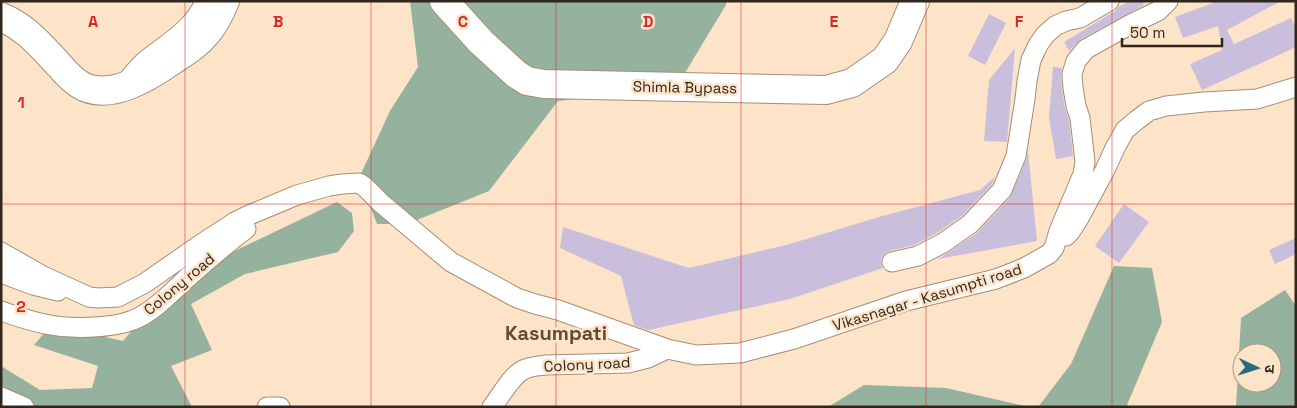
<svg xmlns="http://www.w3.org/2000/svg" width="1297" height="408" font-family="'Space Grotesk','Noto Sans Devanagari',sans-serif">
<rect width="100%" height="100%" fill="#fde3c8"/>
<path fill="#95b29e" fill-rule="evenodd" d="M410,1H726V5L677,86L558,101L489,191L407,224H377L359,178L390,111L418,67Z
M337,202L352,213L354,231L338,252L245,274L191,304L212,350L171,366L192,407H1V366L40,390L92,388L98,366L34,345L51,325L123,341L174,280Z
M1114,266L1152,268L1162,322L1127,405L1129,407H1038L1071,364Z
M1285,290L1296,306V407H1236L1241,318ZM1242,353H1272V383H1242Z
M864,385L946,388L1029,407H828Z"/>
<path fill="#c9bedb" d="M1131,1H1142L1144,5L1081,39L1069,51L1064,42L1115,11L1118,7Z
M1213,1H1281L1227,30L1234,44L1291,18L1296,28V47L1202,90L1190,64L1222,50L1218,26L1183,38L1175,17L1213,3Z
M989,14L1006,23L985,65L968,56Z
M1015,48L1007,142L984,141L989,80Z
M1053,67L1062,68L1061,75L1062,90L1065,108L1069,120L1073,156L1056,159L1049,118Z
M1028,151L1037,241L938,259L949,252L977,233L1010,198L1026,160Z
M995,177L992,184L963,215L937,233L914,245L889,251L885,253L881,259V264L883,268L790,299L648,330L634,325L621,276L560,248L563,227L689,268L790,244L879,217L980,190Z
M1124,204L1149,222L1119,263L1095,246Z
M1296,238V254L1275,264L1269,250Z"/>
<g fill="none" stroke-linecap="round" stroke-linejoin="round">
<g stroke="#a58e75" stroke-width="21">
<path id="minor" d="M127,81C132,75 138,67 145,61C166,44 195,28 205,1
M1066,236L1070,232L1079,218L1105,170L1115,148L1125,130L1137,120L1149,111L1166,106L1204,102L1257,99L1296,87
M1,252L43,276L89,297L98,298L118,297L145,283L201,244L235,222L247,216L297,195L329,186L342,184L359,183L365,187L381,203L451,262L517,298L535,304L558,310L667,349L696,355L740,353L794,339L906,301L996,279L1024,268L1049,254L1054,248L1059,231L1083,174L1085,162L1080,118L1076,106L1073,88L1072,74L1076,61L1086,49L1131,24L1158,11L1168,1
M892,262L918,256L943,243L970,224L1002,190L1016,156L1025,99L1027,81L1031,60L1038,45L1045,35L1055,26L1066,21L1080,18L1109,1
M1,273L33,285L58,291
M1,311C16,316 30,321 45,324C68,329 111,329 133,320C152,313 172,292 187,278C206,261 225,245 246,229
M1,397L24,407
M267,407H280
M492,407C501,396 511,376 523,370C530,366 539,366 546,365L628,363L648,358L667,349"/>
</g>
<g stroke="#a58e75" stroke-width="30">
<path id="highway" d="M444,1L481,42L516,74L527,81L544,84L826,90L852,83L885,60L898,41L915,1
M1,17C26,27 41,46 59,65C65,72 71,79 79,84C108,103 149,77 173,60C185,52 197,45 206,34C215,24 220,13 225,1"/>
</g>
<use href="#minor" stroke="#fff" stroke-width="19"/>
<use href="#highway" stroke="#fff" stroke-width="28"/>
</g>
<path fill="none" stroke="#d62828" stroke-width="1" stroke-opacity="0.55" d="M185,1V407M371,1V407M556,1V407M741,1V407M926,1V407M1112,1V407M1,204H1296"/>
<g text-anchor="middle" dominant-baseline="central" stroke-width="5" stroke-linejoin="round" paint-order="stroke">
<g font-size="15" fill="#30261c" stroke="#fde3c8">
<text transform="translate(685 87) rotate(1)">Shimla Bypass</text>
<text transform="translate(179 284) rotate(-40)">Colony road</text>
<text transform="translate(927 297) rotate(-17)">Vikasnagar - Kasumpti road</text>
<text transform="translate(587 364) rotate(-3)">Colony road</text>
</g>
<g font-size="20" font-weight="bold" fill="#604b33" stroke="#fde3c8">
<text x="556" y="333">Kasumpati</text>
</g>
</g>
<g font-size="16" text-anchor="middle" font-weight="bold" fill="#d62828" stroke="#fde3c8" stroke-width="5" stroke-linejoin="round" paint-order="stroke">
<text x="93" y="27">A</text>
<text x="278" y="27">B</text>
<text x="463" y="27">C</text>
<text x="648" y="27">D</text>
<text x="834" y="27">E</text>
<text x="1019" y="27">F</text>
<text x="21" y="108">1</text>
<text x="21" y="312">2</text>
</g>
<rect width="1297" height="408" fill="none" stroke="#30261c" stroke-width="5"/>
<g transform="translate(1257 368) rotate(94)"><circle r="24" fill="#fde3c8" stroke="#ab9783"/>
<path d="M0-4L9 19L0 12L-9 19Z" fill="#2b6b7f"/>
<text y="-8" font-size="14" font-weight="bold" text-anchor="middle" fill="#30261c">उ</text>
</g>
<path d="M1122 38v8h100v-8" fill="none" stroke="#30261c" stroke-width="2.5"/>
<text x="1130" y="38" font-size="15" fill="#30261c" stroke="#fde3c8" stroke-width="4" paint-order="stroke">50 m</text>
</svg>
